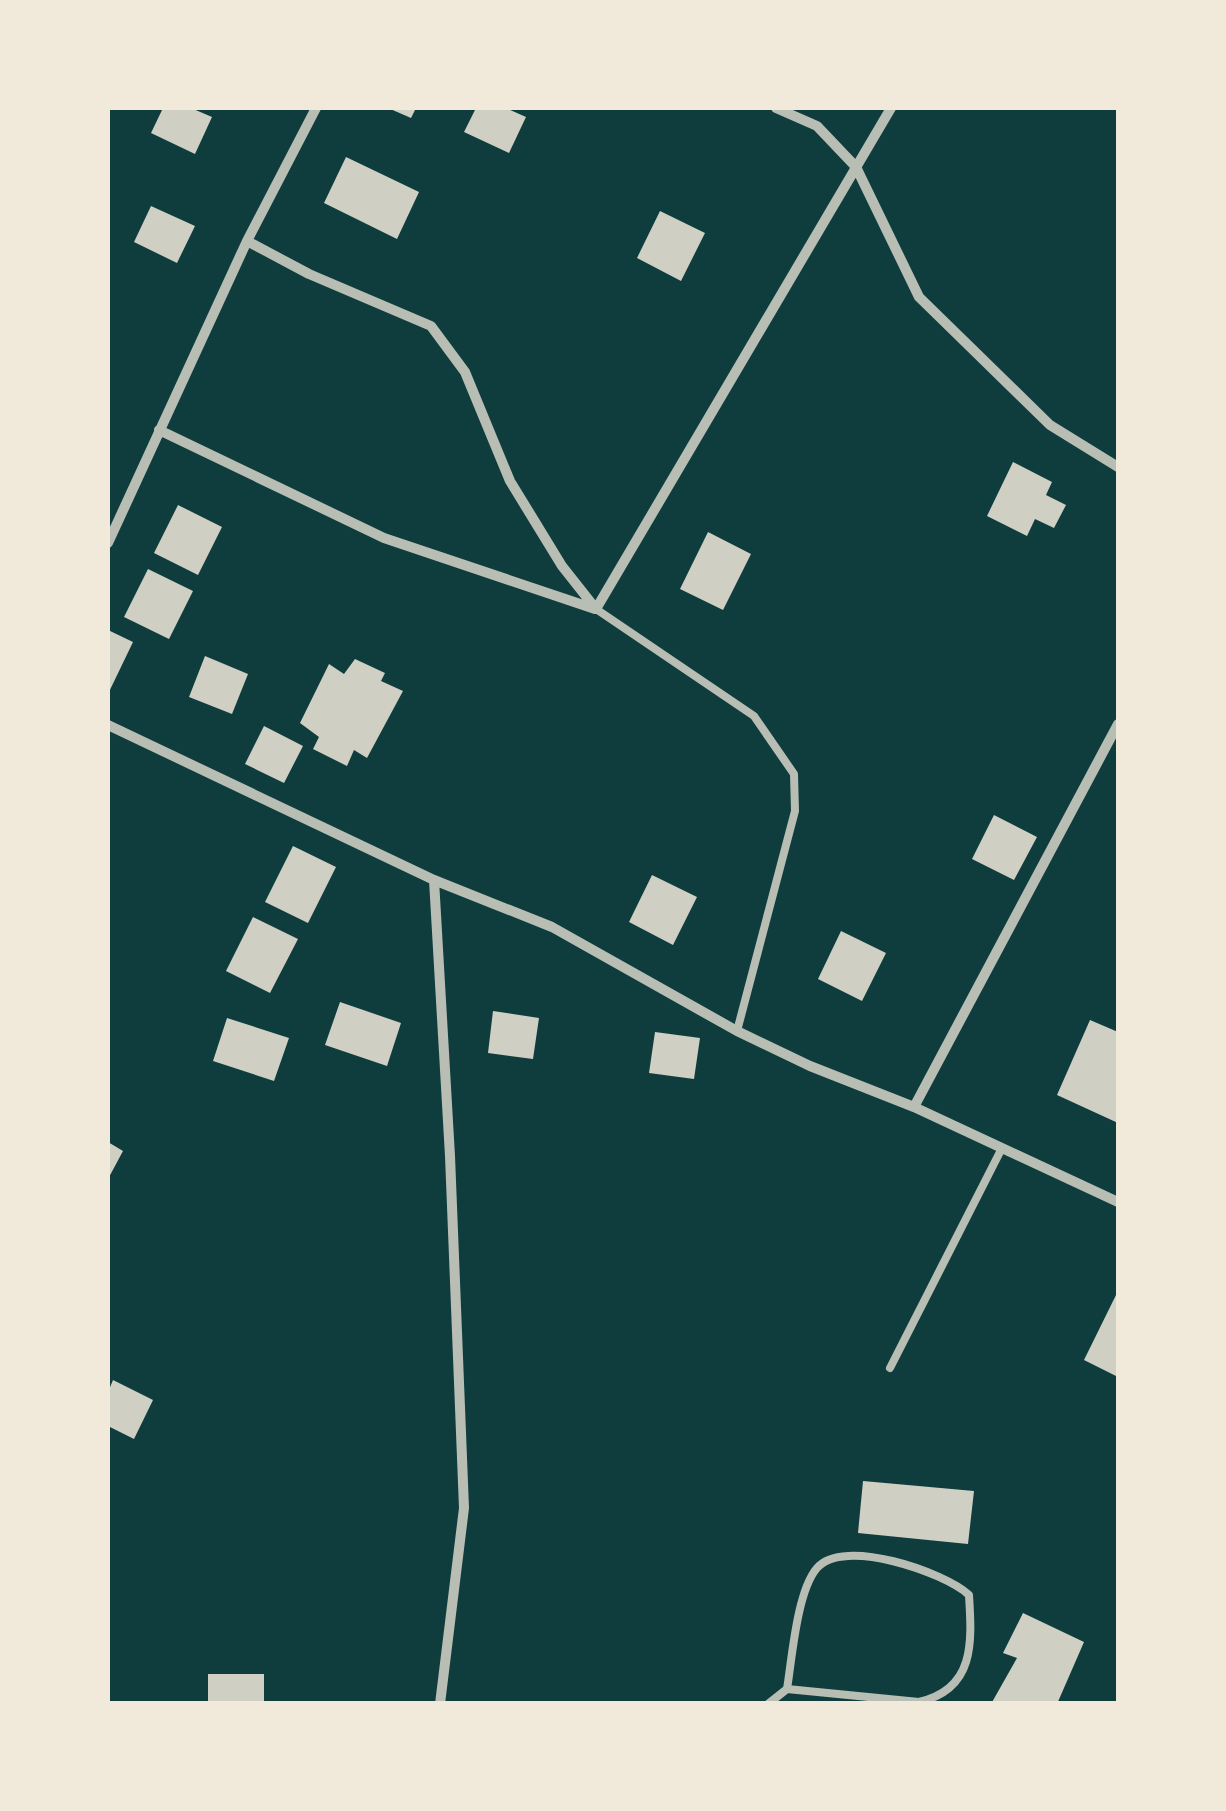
<svg xmlns="http://www.w3.org/2000/svg" width="1226" height="1811" font-family="'Crimson Pro',serif">
<rect width="100%" height="100%" fill="#0f3d3e"/>
<path fill="#cfcfc3" d="M163,108H191L212,117L195,154L151,133Z
M388,108H416L411,118Z
M476,108H506L526,117L509,153L464,132Z
M346,157L419,192L397,239L324,203Z
M151,206L195,226L177,263L134,242Z
M660,211L705,233L681,281L637,258Z
M1013,462L1052,482L1046,495L1066,505L1054,528L1035,519L1027,536L987,516Z
M178,505L222,527L198,575L154,553Z
M708,532L751,554L723,610L680,589Z
M148,569L193,591L169,639L124,617Z
M108,630L133,642L108,694Z
M205,656L248,674L232,714L189,697Z
M355,659L385,673L381,681L403,691L367,758L354,750L347,766L313,749L319,737L300,723L329,664L344,674Z
M264,726L303,746L284,783L245,764Z
M994,815L1037,837L1014,880L972,859Z
M293,846L336,867L308,923L265,902Z
M652,875L697,897L673,945L629,922Z
M253,917L298,939L270,993L226,971Z
M841,931L886,953L862,1001L818,979Z
M340,1002L401,1023L387,1066L325,1045Z
M493,1011L539,1018L533,1059L488,1053Z
M227,1018L289,1038L274,1081L213,1061Z
M1090,1020L1118,1032V1123L1057,1095Z
M655,1032L700,1038L694,1079L649,1073Z
M108,1142L123,1151L108,1179Z
M1116,1295L1118,1297V1377L1084,1360Z
M113,1380L153,1400L134,1439L108,1426V1392Z
M863,1481L974,1491L968,1544L858,1533Z
M1023,1613L1084,1642L1057,1704H991L1017,1658L1003,1653Z
M208,1674H264V1704H208Z"/>
<g fill="none" stroke-linecap="round" stroke-linejoin="round">
<path stroke="#b8beb3" stroke-width="8" d="M596,609L754,716L794,774L795,811L737,1031
M890,1368L1002,1148
M768,1704L787,1689L919,1702C975,1689 972,1643 969,1595C944,1572 843,1537 817,1568C797,1591 792,1658 787,1689"/>
<path stroke="#b8beb3" stroke-width="10" d="M776,108L817,126L856,167L919,297L1050,425L1118,467
M247,241L309,274L431,326L465,372L510,481L562,566L596,609
M159,430L384,538L595,609
M108,543L247,241L316,108
M596,609L891,108
M108,725L434,880L552,927L737,1031L810,1066L914,1107L1118,1202
M434,880L450,1156L464,1508L440,1704
M914,1107L1118,724"/>
</g>
<rect width="1226" height="1811" fill="none" stroke="#f1e9da" stroke-width="220"/>
</svg>
